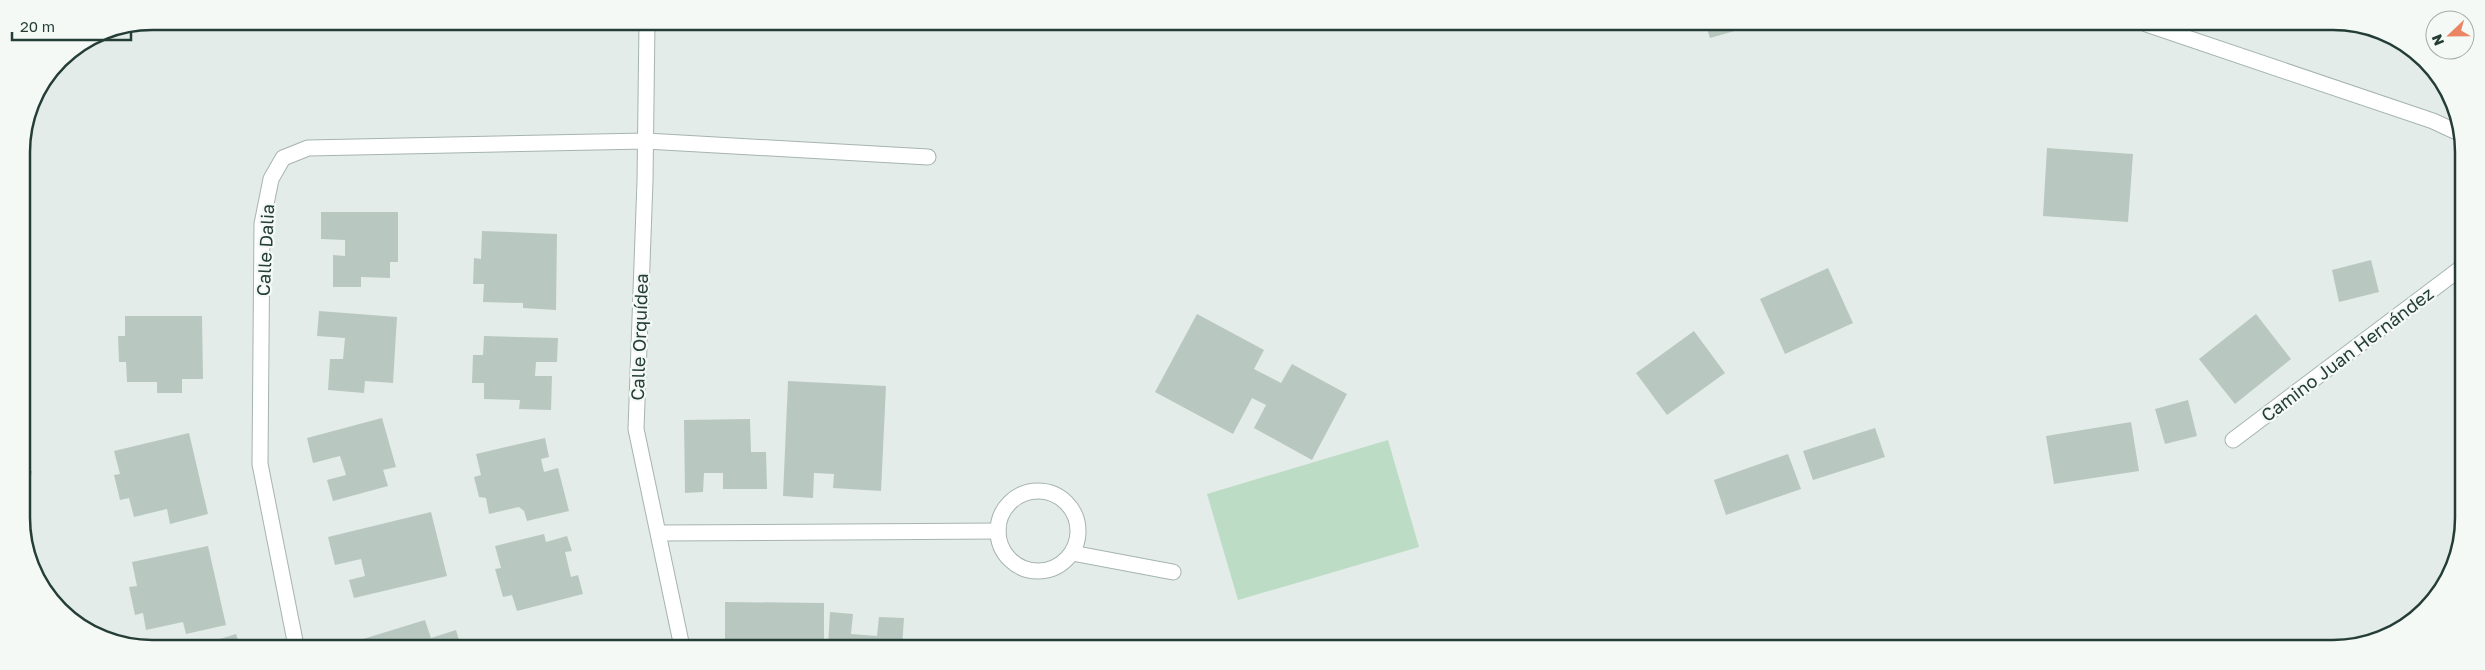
<svg xmlns="http://www.w3.org/2000/svg" width="2485" height="670" font-family="'Golos Text',sans-serif">
<rect width="100%" height="100%" fill="#e3ece8"/>
<path fill="#bddcc6" d="M1388,440L1419,547L1238,600L1207,494Z"/>
<path fill="#b9c7c1" d="M1705,23H1759V24L1710,38Z
M2047,148L2133,154L2128,222L2043,216Z
M321,212H398V262H390V278L361,277V287H333V255L345,256V240L321,239Z
M482,231L557,234L556,310L523,308V303L483,302L484,284H473L474,258L481,259Z
M2371,260L2379,292L2339,302L2332,270Z
M1828,268L1853,323L1785,354L1760,299Z
M319,311L397,317L393,383L365,381L364,393L328,390L330,359H343L345,338L317,336Z
M1197,314L1264,350L1254,369L1281,383L1292,364L1347,394L1312,460L1254,428L1266,405L1252,398L1233,434L1155,392Z
M2256,314L2291,359L2235,404L2199,359Z
M125,316H202L203,379H182V393H157V382H127L126,362H119L118,336H125Z
M1694,331L1725,373L1667,415L1636,373Z
M484,336L558,338L557,362H536L535,376H552L551,410L519,409L520,400L484,399V383H472L473,355H483Z
M788,381L886,386L881,491L833,488L834,474L814,473L813,498L783,496Z
M2188,400L2197,436L2165,444L2155,409Z
M382,418L396,467L383,470L388,486L333,501L327,480L346,475L340,456L313,463L307,438Z
M750,419L751,452H766L767,489H723V473H704L703,492L685,493L684,420Z
M2131,422L2139,471L2054,484L2046,436Z
M1875,428L1885,457L1813,480L1803,451Z
M189,433L208,514L170,524L167,509L134,517L129,498L120,500L114,475L120,474L114,451Z
M545,438L549,457L541,459L544,472L558,468L569,511L527,521L524,511L519,507L489,514L486,498L479,497L474,477L481,475L476,454Z
M1788,454L1801,489L1726,515L1714,480Z
M23,471H32L26,505H31L26,525H24Z
M431,512L447,576L354,598L349,580L365,576L361,559L335,565L328,537Z
M544,534L546,542L567,536L572,551L565,552L571,577L578,575L583,594L517,611L512,595L503,597L495,569L501,568L495,546Z
M208,546L226,625L186,634L183,622L146,630L143,613L135,615L129,587L137,586L132,562Z
M725,602L824,603V647H725Z
M830,612L853,614L851,634L877,636L879,617L904,618L902,647H828Z
M425,620L431,638L456,630L461,647L351,646L350,643Z
M236,634L240,646H197Z
M597,642L598,647H573V645Z"/>
<g fill="none" stroke-linecap="round" stroke-linejoin="round">
<g stroke="#a6b4af" stroke-width="17">
<path id="lane" d="M646,141L928,157
M998 531a40 40 0 1 1 80 0a40 40 0 1 1-80 0Z
M1072,553L1173,572"/>
</g>
<g stroke="#a6b4af" stroke-width="17">
<path id="street" d="M647,22L645,181L636,429L682,647
M2146,24L2433,121L2461,134
M2233,440L2461,268
M659,533L998,531
M296,646L260,464L262,224L271,179L283,158L308,148L646,141"/>
</g>
<use href="#lane" stroke="#fff" stroke-width="15"/>
<use href="#street" stroke="#fff" stroke-width="15"/>
</g>
<g text-anchor="middle" dominant-baseline="central" stroke-width="4.5" stroke-linejoin="round" paint-order="stroke">
<g font-size="18" fill="#243d36" stroke="#f4f9f6">
<text transform="translate(265 250) rotate(-87)">Calle Dalia</text>
<text transform="translate(639 337) rotate(-88)">Calle Orquídea</text>
<text transform="translate(2347 354) rotate(-37)">Camino Juan Hernández</text>
</g>
</g>
<path d="M0 0H2485V670H0ZM152 30H2333A122 122 0 0 1 2455 152V518A122 122 0 0 1 2333 640H152A122 122 0 0 1 30 518V152A122 122 0 0 1 152 30Z" fill="#f4f9f6" fill-rule="evenodd"/>
<path fill="none" stroke="#243d36" stroke-width="2.5" d="M152 30H2333A122 122 0 0 1 2455 152V518A122 122 0 0 1 2333 640H152A122 122 0 0 1 30 518V152A122 122 0 0 1 152 30Z"/>
<g transform="translate(2450 35) rotate(248)"><circle r="24" fill="#f4f9f6" stroke="#a1aea9"/>
<path d="M0-4L9 19L0 12L-9 19Z" fill="#eb8463"/>
<text y="-8" font-size="14" font-weight="bold" text-anchor="middle" fill="#243d36">N</text>
</g>
<path d="M12 32v8h119v-8" fill="none" stroke="#243d36" stroke-width="2.5"/>
<text x="20" y="32" font-size="15" fill="#243d36" stroke="#f4f9f6" stroke-width="4" paint-order="stroke">20 m</text>
</svg>
